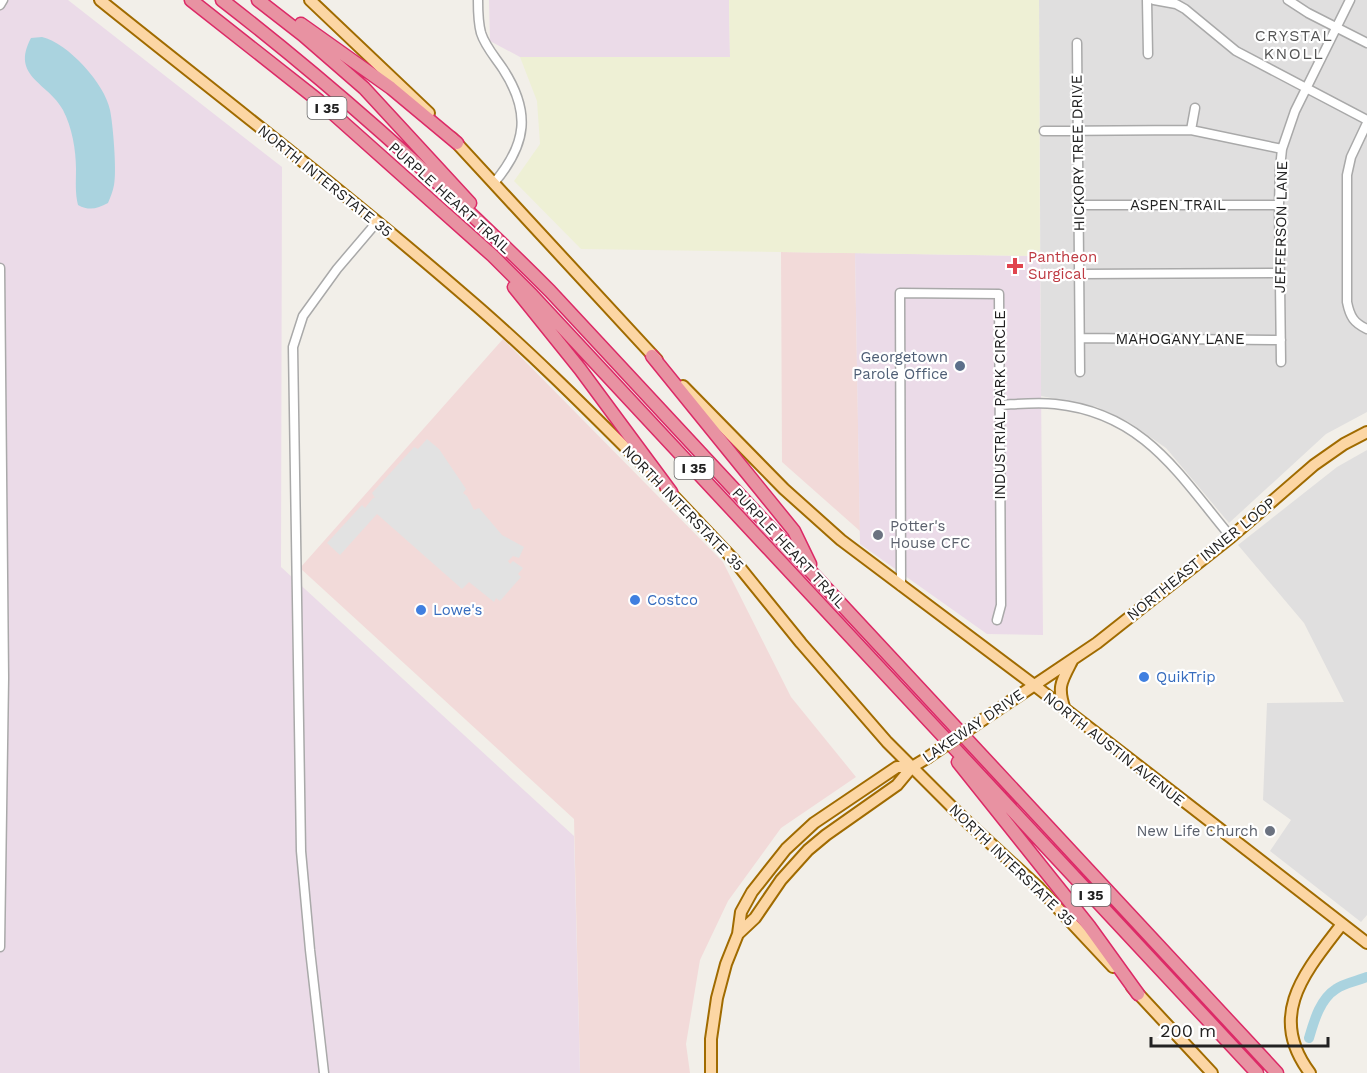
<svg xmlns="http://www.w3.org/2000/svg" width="1367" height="1073" font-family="'Work Sans',sans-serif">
<rect width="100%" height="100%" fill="#f2efe9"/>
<path fill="#e0dfdf" d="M1039,0H1367V412L1326,434L1229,523L1166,448L1127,421L1097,407L1041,396Z
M1367,450V915L1361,922L1270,851L1291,820L1263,800L1267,703L1344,702L1304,623L1238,545L1337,467Z"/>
<path fill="#f2dad9" d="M781,252L855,253L860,531L782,462Z
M503,339L723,562L791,697L856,777L781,828L728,901L700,960L686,1044L690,1073H580L574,819L300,568Z"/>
<path fill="#ebdbe8" d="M0,0H68L282,167L281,567L574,836L580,1073H0Z
M489,0H729L730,57H520L490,41Z
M855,253L1040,256L1043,635L987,634L860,544Z"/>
<path fill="#eef0d5" d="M729,0H1039L1040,256L581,249L514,181L540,144L537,101L520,57H730Z"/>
<path fill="#e2e2e2" d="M427,439L439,449L466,489L463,493L467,496L474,510L479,508L502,535L524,547L519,558L513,556L508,561L510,564L513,561L523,568L518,574L521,577L500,601L496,598L494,602L469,582L462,589L377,514L340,555L327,543L362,505L365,508L373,498H375L372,493L414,447L418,449Z"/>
<path fill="#aad3df" d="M42,37C68,43 105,84 110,110C113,124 117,172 114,185C113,191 110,198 108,203C97,209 89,211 78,205C75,193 76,182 76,169C76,150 72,127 63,110C49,83 10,77 31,38Z"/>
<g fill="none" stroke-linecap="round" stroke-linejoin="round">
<path stroke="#aad3df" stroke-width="10" d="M1309,1038C1314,1021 1320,999 1336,989C1344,983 1357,981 1367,977"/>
<g stroke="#a9a9a9" stroke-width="11">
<path id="minor" d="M478,0C478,11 478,22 481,33C485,46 495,57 503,69C531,112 527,144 494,183
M1147,0L1148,54
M1154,0L1176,4L1185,9L1236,51L1367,120
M1288,0L1308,13L1367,43
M0,5L3,0
M1077,43L1080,372
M1367,123L1351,157L1347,175V302C1350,317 1354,323 1367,329
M1191,130L1195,108
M1044,131L1191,130L1282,149
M1078,205H1279
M0,268L4,678L0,947
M1079,274L1279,273
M1080,338L1281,340
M1281,362L1279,205L1280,168L1282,149L1295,111L1350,0
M1000,405C1018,404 1037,402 1055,404C1144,413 1179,475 1231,537
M901,586L900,293L999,294L1001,605L997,620
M324,1073L310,950L301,851L293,347L303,316L337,269L377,222"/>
</g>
<g stroke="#a06b00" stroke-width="14">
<path id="major" d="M100,0C222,98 346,193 464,295C531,352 593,415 655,477
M310,0L429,113
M452,138L657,360
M683,386L784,489L841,540L1034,685L1367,943
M666,488L733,559L801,643L887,742L963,818L1039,888L1113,967
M1065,710C1057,687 1061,682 1072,661
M984,719L1097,643L1231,537L1314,465L1344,444L1367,432
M738,934L755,918L781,880L808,850L826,835L897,785L912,767L927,758
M1132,987L1212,1073
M711,1073V1039L717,998L726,964L738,934L741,912L752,892L786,849L814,823L897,767H912
M1310,1073C1266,1015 1306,971 1342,924"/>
</g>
<g stroke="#dc2a67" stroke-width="15">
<path id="highway" d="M191,0L319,101L493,256L532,295L1257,1073
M222,0C338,90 446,187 550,291L1277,1073
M258,0L303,35L364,88L470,203
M301,24L391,88L457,143
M514,287L580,369L671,492
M652,356L794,531L810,564
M958,762L1089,926L1138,994"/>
</g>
<use href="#minor" stroke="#fff" stroke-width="8"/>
<use href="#major" stroke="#fcd6a4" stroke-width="10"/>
<use href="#highway" stroke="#e892a2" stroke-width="12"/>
<g stroke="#a06b00" stroke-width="14" stroke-linecap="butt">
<path id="major-bridge" d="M927,758L984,719"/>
</g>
<use href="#major-bridge" stroke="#fcd6a4" stroke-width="10"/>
</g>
<path fill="#e0444e" stroke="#fff" stroke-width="2" d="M1012 257h6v6h6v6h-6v6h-6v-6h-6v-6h6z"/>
<circle fill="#5c6f8a" stroke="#fff" stroke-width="2" cx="960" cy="366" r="6"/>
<g fill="#6b7280" stroke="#fff" stroke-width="2">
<circle cx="878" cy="535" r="6"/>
<circle cx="1270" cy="831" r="6"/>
</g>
<g fill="#3f7fe0" stroke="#fff" stroke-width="2">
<circle cx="635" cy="600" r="6"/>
<circle cx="421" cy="610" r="6"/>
<circle cx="1144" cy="677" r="6"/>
</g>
<g text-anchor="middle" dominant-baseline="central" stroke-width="4.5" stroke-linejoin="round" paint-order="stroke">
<g fill="#fff" stroke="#646464" stroke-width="1.5">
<rect x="307.5" y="97" width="39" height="22" rx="4.5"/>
<rect x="674.5" y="457" width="39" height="22" rx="4.5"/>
<rect x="1071.5" y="884" width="39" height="22" rx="4.5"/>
</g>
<g font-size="14" font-weight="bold" fill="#222">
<text x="327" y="108">I 35</text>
<text x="694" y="468">I 35</text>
<text x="1091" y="895">I 35</text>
</g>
<g font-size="15" fill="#222" stroke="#fff">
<text transform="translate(1078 153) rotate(-91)">HICKORY TREE DRIVE</text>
<text transform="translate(325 181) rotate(39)">NORTH INTERSTATE 35</text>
<text transform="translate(450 198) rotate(42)">PURPLE HEART TRAIL</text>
<text x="1178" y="205">ASPEN TRAIL</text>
<text transform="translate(1281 227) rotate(-89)">JEFFERSON LANE</text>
<text x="1180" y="339">MAHOGANY LANE</text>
<text transform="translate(1000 405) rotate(-90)">INDUSTRIAL PARK CIRCLE</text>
<text transform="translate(683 508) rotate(46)">NORTH INTERSTATE 35</text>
<text transform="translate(789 548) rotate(47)">PURPLE HEART TRAIL</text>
<text transform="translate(1201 559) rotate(-39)">NORTHEAST INNER LOOP</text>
<text transform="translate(973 726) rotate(-34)">LAKEWAY DRIVE</text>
<text transform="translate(1114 749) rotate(38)">NORTH AUSTIN AVENUE</text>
<text transform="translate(1012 865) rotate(44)">NORTH INTERSTATE 35</text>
</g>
<g font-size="15" fill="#be3a42" stroke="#fff" text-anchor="start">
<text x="1028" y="257">Pantheon<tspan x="1028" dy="17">Surgical</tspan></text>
</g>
<g font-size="15" fill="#4e5e75" stroke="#fff" text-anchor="end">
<text x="948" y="357">Georgetown<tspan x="948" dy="17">Parole Office</tspan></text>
</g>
<g font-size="15" fill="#5b616d" stroke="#fff" text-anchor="start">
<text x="890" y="526">Potter's<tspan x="890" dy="17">House CFC</tspan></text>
<text x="1258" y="831" text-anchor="end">New Life Church</text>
</g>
<g font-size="15" fill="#366cbe" stroke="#fff" text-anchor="start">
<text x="647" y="600">Costco</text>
<text x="433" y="610">Lowe's</text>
<text x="1156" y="677">QuikTrip</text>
</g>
<g font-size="16" letter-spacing="1.5" fill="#555" stroke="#fff">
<text x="1294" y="35">CRYSTAL<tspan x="1294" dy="18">KNOLL</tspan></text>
</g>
</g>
<path d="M1151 1037v9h177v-9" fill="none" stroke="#222222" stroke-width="3"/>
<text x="1160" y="1037" font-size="18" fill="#222222" stroke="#ffffff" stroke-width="4.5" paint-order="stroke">200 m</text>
</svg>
